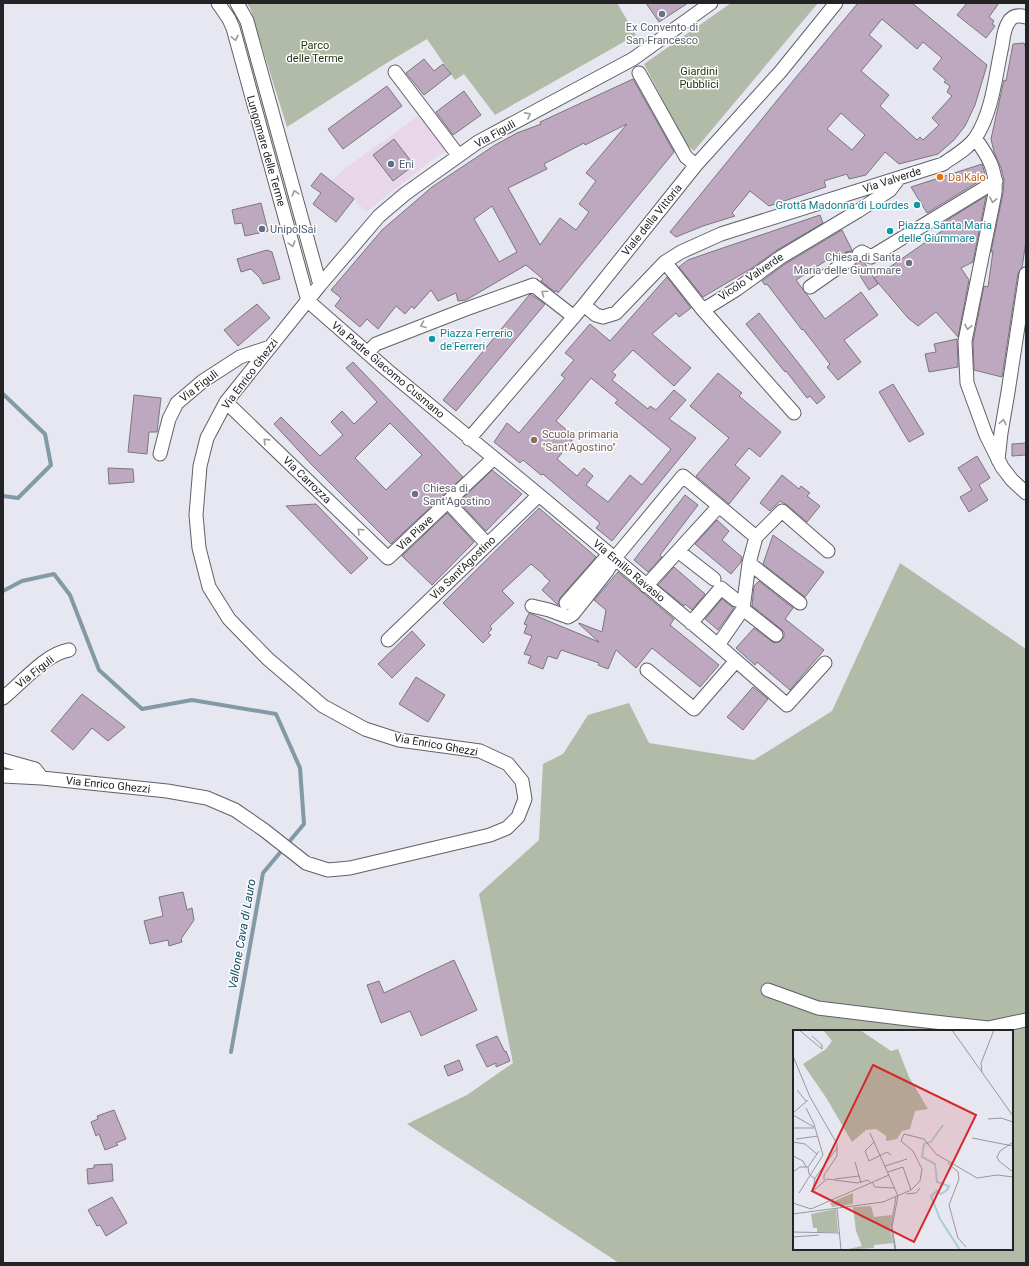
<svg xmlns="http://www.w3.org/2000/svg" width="1029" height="1266" font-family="Roboto,sans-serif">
<rect width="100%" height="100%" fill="#e6e7f0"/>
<path fill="#e8d7e9" d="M421,114L448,151L436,157L366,212L354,199L332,181L343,170Z"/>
<path fill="#b1bba8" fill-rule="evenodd" d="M247,3H617L636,35L495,115L464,74L455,80L427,39L385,64L287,127L250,8Z
M731,3H818L694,151L685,143L644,64Z
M900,563L1026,649V1263H619L407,1124L467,1095L513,1063L479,894L539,840L543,764L563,754L588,715L629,703L649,743L754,760L832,711ZM794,1031H1012V1249H794Z"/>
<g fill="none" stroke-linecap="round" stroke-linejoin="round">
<path stroke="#8399a5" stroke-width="4" d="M3,394L45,434L51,465L18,498L3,496
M3,591L22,581L54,574L70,595L99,670L142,709L192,700L276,714L300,768L304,824L263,873L231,1052"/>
</g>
<path fill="#bea8bf" stroke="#7c767c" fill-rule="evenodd" d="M646,3H688L659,22Z
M858,3H912L987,65L975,105L965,126L954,140L938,154L899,164L885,152L866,175L849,179L847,174L824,181L826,187L769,206L750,191L732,213L735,216L703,226L676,237L670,232L797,76ZM882,19L917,49L923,42L942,58L933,69L946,80L944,82L950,86L947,92L952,96L932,118L939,125L923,140L920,137L917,140L880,106L889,95L861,71L882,46L869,35ZM841,113L865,135L852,150L827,129Z
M967,3H999L989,17L994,21L992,24L995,26L986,38L957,15Z
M1024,43L1026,49V241L1022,268L1018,273L1002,377L974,370L973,342L984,286L988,287L993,251L991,252L1003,193L1004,180L1001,168L994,152L991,139L1004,80L1006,81L1013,44Z
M424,59L434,71L443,64L451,74L424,95L406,73Z
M633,79L674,152L558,293L556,290L555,292L541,281L543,279L526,265L466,300L458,301L456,293L438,301L431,290L414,309L412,306L405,314L396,306L378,329L367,319L360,327L335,306L341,298L331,290L382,230L432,187L495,145L517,133L541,124L540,122ZM627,124L586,173L596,181L579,204L589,212L576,230L560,218L540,245L508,188L547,169L544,164L584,143L585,145ZM492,206L517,252L499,262L474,219Z
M387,86L402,106L343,149L328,129Z
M464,91L481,115L453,135L436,112Z
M394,139L414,165L393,181L373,155Z
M982,164L986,177L927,213L911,187Z
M321,173L354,199L336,222L313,204L321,193L311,186Z
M986,196L973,262L961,268L969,280L958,337L936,312L918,326L908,318L874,278L949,226L946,221Z
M261,203L268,231L245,236L242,223L235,224L232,210Z
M820,215L823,223L777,250L752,268L703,297L679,267L688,260L705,254Z
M842,230L852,250V251L846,252L840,256L838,253L796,280L825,319L861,292L878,315L844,340L861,362L838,380L827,367L830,364L803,329L802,330L767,284L765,285L762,281L785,264Z
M267,250L272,252L280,279L263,284L260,278L251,269L241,272L237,259Z
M862,261L864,262L878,284L869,290L854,266L857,262Z
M667,277L691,308L679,317L676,313L652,334L691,368L674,386L633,350L612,372L616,375L612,380L648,409L650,406L656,410L674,390L686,400L669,419L696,438L612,541L596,528L600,523L543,474L541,475L523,460L520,463L494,442L507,423L519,433L565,378L561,375L574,360L565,353L590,324L610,341ZM591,378L618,400L615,403L671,449L642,485L630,475L608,502L586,485L593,476L584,468L577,476L557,459L575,437L556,421Z
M530,294L545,304L456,411L443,400Z
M257,304L270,318L238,346L224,330Z
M759,313L825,397L817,404L810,396L807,398L786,371L785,372L746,324Z
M957,339L958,367L929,372L925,354L936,352L934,344Z
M353,362L463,477L391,544L311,464L274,424L281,417L320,456L343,435L331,422L342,411L354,424L377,402L346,368ZM390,423L422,455L386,490L355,458Z
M718,373L742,393L739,396L781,432L760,457L749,448L735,465L750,478L729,504L696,476L729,438L690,406Z
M893,384L924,434L909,442L879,392Z
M134,395L161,398L157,432H149L147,454L128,452Z
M1026,443V455L1012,456V444Z
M977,456L990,478L979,485L988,500L969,512L960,497L972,490L958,468Z
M108,468L133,469L134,482L109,484Z
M492,470L522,494L486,531L459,502Z
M782,475L799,489L801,486L810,493L807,496L820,506L807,522L787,505L780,501L770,511L760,503Z
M685,495L698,505L660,555L662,557L648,572L634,560Z
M316,504L368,558L351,574L286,506Z
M539,508L596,557L560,598L558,605L542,590L550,581L544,576V575L531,564L502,591L514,603L490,626L492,629L488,633L491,635L483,643L443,603Z
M447,513L474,542L432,585L402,556Z
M717,520L729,531L722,540L742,557L741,562L731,574L695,544Z
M773,535L824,572L805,597L763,564Z
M674,567L705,594L692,610L685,604L684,606L658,585Z
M618,572L674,619L670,625L719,665L700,687L652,648L636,668L616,650L608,669L598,665L599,663L561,650L557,659L548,656L543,669L528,663L531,656L524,654L532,636L524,633L527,625L524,624L529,613L599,642L579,624V623L602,632L606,610L594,600Z
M759,581L793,608L785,619L824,650L790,690L757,662L755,665L736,648L754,628L774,643L779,642L784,637V632L781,629L752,606L754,586Z
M722,599L734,608L718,630L705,619Z
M412,631L425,645L392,678L378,664Z
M416,677L445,695L428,722L399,704Z
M753,687L768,699L743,730L727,717Z
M82,694L125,727L108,741L92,728L73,750L51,731Z
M183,892L187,910L192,908L194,920L181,939L182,942L169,946L168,940L150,944L144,921L163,916L159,897Z
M454,960L477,1010L421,1036L410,1011L381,1023L367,985L379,981L384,993Z
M497,1036L505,1052L506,1051L510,1061L496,1067V1063L487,1067L476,1045Z
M459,1060L463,1070L448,1076L444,1066Z
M114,1110L126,1139L116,1143L118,1145L105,1150L99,1134L96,1136L91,1122L98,1119L97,1116Z
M112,1164L113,1181L88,1184L87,1169L94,1168V1165Z
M112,1197L127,1223L106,1236L100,1225L97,1226L88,1210Z"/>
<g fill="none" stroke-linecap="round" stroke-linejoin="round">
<g stroke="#606068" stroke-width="15">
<path id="minor" d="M218,3L229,19L233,28L308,301
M237,3L247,21L320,285
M395,72L458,155
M639,73L686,157L696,165
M975,138C988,156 997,170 995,193L965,341L967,383L986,435L1002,467L1012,480L1026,493
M859,254L862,252L871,257L996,181
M665,262L703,310L794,413
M810,287L850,259
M308,301L387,370L539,495L718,645L787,705L825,663
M584,305L596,315L603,317L616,313L665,262L681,252L721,234L943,164C954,156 968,149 976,137C993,110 995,77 1002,46C1003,39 1004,29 1008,23C1012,15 1019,15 1026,17
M703,310L737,289L781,257L858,211L890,190L899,178
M367,353L376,344L466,309L533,285L574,317
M226,402L388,558L494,458
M469,439L584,305L696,165L781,71L836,3
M160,454L169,419L177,403L203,381L240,357L270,347
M998,460L1001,433L1008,392L1026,274
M448,502L487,544
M756,537L782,511L828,551
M678,551L714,579
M749,563L800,603
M646,586L719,506
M566,603L609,554
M532,606L549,610L568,617L573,614L607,571L614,559L683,476L756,537
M743,609L776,635
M691,623L721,588L736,600
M388,640L539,495
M718,645L743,609L749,563L756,537
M647,670L694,709L735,662
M3,698C22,683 45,654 69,650
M3,760L35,769L42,778
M3,776L42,778L167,791L207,798L235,810L264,830L306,863L328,870L350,868L490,835L507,828L518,817L525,799L522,781L508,764L480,751L399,740L365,729L323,706L268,659L229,619L209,587L199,548L196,515L200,466L207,438L226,402L320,285L379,216L405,194L478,142L633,59L711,3
M768,990L818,1008L908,1019L988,1028L1026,1020"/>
</g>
<use href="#minor" stroke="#fff" stroke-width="13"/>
</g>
<defs><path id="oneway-chevron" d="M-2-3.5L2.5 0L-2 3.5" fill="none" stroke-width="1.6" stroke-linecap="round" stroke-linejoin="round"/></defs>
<g stroke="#9c9c9d">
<use href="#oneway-chevron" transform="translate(235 38) rotate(78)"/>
<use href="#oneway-chevron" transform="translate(528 115) rotate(-28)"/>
<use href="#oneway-chevron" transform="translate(295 193) rotate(-106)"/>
<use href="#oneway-chevron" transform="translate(993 200) rotate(102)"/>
<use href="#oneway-chevron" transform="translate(292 244) rotate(74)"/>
<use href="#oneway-chevron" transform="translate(544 293) rotate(-145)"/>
<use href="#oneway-chevron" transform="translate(423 325) rotate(159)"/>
<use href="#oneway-chevron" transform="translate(968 327) rotate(101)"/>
<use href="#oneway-chevron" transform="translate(1003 422) rotate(-79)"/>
<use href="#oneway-chevron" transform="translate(266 441) rotate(-136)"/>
<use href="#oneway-chevron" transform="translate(360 531) rotate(-136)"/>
</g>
<g fill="#6b7280" stroke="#fff" stroke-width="1.5">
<circle cx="662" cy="14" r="4"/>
<circle cx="909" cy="263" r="4"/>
<circle cx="415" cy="494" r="4"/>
</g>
<g fill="#5c6f8a" stroke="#fff" stroke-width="1.5">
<circle cx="391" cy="164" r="4"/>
<circle cx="262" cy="229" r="4"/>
</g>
<circle fill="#e8710a" stroke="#fff" stroke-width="1.5" cx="940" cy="177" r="4"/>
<g fill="#0f9aa8" stroke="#fff" stroke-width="1.5">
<circle cx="917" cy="205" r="4"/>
<circle cx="890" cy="231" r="4"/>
<circle cx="432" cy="339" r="4"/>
</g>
<circle fill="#8d6e63" stroke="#fff" stroke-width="1.5" cx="534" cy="440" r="4"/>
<g text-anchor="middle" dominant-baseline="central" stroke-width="3" stroke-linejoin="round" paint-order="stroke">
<g font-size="11" fill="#5b616d" stroke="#fff">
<text x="662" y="27">Ex Convento di<tspan x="662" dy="13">San Francesco</tspan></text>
<text x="901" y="257" text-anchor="end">Chiesa di Santa<tspan x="901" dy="13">Maria delle Giummare</tspan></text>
<text x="423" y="488" text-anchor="start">Chiesa di<tspan x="423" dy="13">Sant'Agostino</tspan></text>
</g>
<g font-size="11" fill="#23370c" stroke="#fff">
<text x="315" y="45">Parco<tspan x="315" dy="13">delle Terme</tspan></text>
<text x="699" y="71">Giardini<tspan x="699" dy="13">Pubblici</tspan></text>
</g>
<g font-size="11" fill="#232326" stroke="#fff">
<text transform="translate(495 134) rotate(-29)">Via Figuli</text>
<text transform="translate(266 151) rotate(74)">Lungomare delle Terme</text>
<text transform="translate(892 180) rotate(-18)">Via Valverde</text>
<text transform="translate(652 220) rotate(-51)">Viale della Vittoria</text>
<text transform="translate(751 277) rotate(-34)">Vicolo Valverde</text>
<text transform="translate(388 370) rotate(40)">Via Padre Giacomo Cusmano</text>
<text transform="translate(250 374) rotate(-53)">Via Enrico Ghezzi</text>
<text transform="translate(199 386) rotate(-37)">Via Figuli</text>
<text transform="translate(307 480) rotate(44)">Via Carrozza</text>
<text transform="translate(415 533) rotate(-43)">Via Piave</text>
<text transform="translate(463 568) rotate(-44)">Via Sant'Agostino</text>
<text transform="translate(629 571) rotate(40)">Via Emilio Ravasio</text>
<text transform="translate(35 672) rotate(-38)">Via Figuli</text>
<text transform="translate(436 745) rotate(10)">Via Enrico Ghezzi</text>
<text transform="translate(108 785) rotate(6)">Via Enrico Ghezzi</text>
</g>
<g font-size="11" fill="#4e5e75" stroke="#fff" text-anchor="start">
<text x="399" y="164">Eni</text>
<text x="270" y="229">UnipolSai</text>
</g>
<g font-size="11" fill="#c56008" stroke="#fff" text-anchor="start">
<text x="948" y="177">Da Kalo</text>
</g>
<g font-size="11" fill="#0d838f" stroke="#fff" text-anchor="start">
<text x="909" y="205" text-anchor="end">Grotta Madonna di Lourdes</text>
<text x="898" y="225">Piazza Santa Maria<tspan x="898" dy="13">delle Giummare</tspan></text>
<text x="440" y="333">Piazza Ferrerio<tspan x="440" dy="13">de'Ferreri</tspan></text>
</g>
<g font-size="11" fill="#785e54" stroke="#fff" text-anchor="start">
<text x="542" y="434">Scuola primaria<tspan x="542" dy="13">"Sant'Agostino"</tspan></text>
</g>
<g font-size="12" font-style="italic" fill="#104d64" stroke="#fff">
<text transform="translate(242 934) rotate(-80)">Vallone Cava di Lauro</text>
</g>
</g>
<g transform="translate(793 1030)">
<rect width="220" height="220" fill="#e6e7f0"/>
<path d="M30,0H67L98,21L105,19L116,47L135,79L122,81L117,99L109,101L104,109L93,111V106L83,99L73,100L59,112L34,69L10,34L33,19L39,11ZM60,163V174L39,177L37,173ZM78,176L81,187L99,185L97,199L100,213L81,215V218L51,220L69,216L63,201L60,177ZM43,179L45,202H24V198H20L18,184Z" fill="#b1bba8"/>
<path fill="none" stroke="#acccdb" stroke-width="2" d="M150,95L138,112L131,114L129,127L142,134L144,152L156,156L154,160L148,164L144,161L138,166L147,189L167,220"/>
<path fill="none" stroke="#98999f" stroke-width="1" d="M6,0L29,19V15L19,6M159,0L220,86M0,26L17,67L44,114V126L31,145V150M189,42L188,33L201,0M4,60L13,71M0,83L15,70M0,85L21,97M195,89L208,88L220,92M0,98H21M77,103L105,166M179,108L220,116M3,109L25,106M0,112L12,114L24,124M81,112L72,121L76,131L94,122L98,125M220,112L207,121L204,127L206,131L220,142M0,126L10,131L13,137M62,132L68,153M155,133L165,142L166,149L156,175L165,208L173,217M92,136L114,129M15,137L26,121M0,142L7,137H15L16,144L22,149M95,142L110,137L118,160M42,149L66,146M79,152L82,157L102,158M20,160L22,148L44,118M21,160L34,149L64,153L75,150L78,153M6,163L30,125L21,94L13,78M113,164L123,163L127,158M0,173L18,179L96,145M44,178L48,220M0,184L90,172L118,160L127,151L129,139L120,121L108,111L111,104L131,109L143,124L184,148L204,145L220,147M0,202L47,203M0,207L26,205M102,220L98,197L103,167M103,220L99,197L105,166"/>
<path fill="#d62828" fill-opacity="0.15" stroke="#d62828" stroke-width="2" d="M80,35L183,85L121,212L19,161Z"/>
<rect width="220" height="220" fill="none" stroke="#232326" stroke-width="2"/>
</g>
<rect width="1029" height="1266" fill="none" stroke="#232326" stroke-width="8"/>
</svg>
